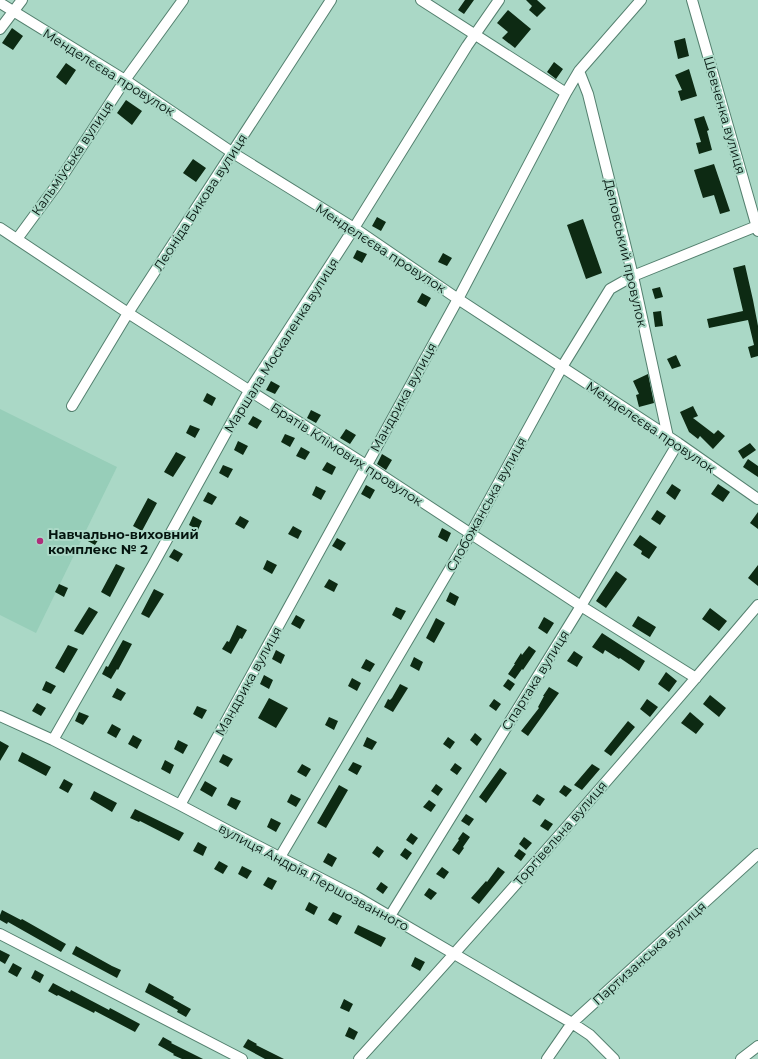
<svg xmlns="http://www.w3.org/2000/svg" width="758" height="1059" font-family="Montserrat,sans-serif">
<rect width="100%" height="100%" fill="#aad8c6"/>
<path fill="#97ceb9" d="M0,409L117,467L36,633L0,615Z"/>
<path fill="#0d2a13" d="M465,0H474L464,14L458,10Z
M526,0H537L546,8L537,17L529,10L532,6Z
M508,10L531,29L515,48L502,38L508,32L497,23Z
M12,28L23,36L13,50L2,43Z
M685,38L689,56L678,59L674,41Z
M554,62L563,69L556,79L547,72Z
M66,63L76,70L66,85L56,77Z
M689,69L697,96L681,101L678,91L682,90L675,75Z
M126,100L142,111L132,125L117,113Z
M704,116L709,130L707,131L712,150L699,154L696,143L701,142L694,119Z
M193,159L206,168L196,182L183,173Z
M714,164L730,211L720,214L714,195L703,198L694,170Z
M377,217L386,222L381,231L372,226Z
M583,219L602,273L586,279L567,225Z
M357,250L367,254L362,263L353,258Z
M443,253L452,258L447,266L438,262Z
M745,265L753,300L758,326V356L751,358L748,347L754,345L748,320L709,328L707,319L743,311L733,268Z
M660,287L663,297L655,299L652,289Z
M422,293L431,298L426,307L417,302Z
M661,311L663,326L655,327L653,312Z
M676,355L681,366L672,369L667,359Z
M648,374L654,403L639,407L636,395L639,394L633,381Z
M271,381L280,386L275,394L266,390Z
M207,393L216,398L212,406L203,401Z
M693,406L698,416L693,418L714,434L718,430L725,436L713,449L700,436L698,439L689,432L680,412Z
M311,410L321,415L316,423L307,418Z
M253,416L262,421L257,429L248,424Z
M190,425L200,429L195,438L186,433Z
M346,429L356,435L350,444L340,438Z
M285,434L295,438L290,447L281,442Z
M238,441L248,446L243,455L234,450Z
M750,443L756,450L743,459L738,451Z
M301,447L310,452L305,460L296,456Z
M176,452L186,457L173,477L164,472Z
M382,454L392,460L386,470L377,464Z
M748,459L758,466V477L743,467Z
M327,462L336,467L332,475L322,470Z
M223,465L233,469L228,478L219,473Z
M672,484L681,490L675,500L666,493Z
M718,484L730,492L723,502L711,494Z
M366,485L375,490L370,499L361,494Z
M316,486L326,491L321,500L312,495Z
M208,492L217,497L212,505L203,501Z
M148,498L157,503L142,531L133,526Z
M657,510L666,516L660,525L651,519Z
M758,512V529L750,523Z
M193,516L202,521L198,530L189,525Z
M240,516L249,521L244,529L235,524Z
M293,526L302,531L298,539L288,534Z
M442,528L451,533L447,542L438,537Z
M90,532L100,537L95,545L86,540Z
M640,535L657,547L649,559L641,554L642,551L633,545Z
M337,538L346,543L341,551L332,546Z
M174,549L183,554L178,562L169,557Z
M267,560L277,565L272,574L263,569Z
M116,564L125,568L110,597L101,592Z
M758,565V586L748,578Z
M616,571L627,579L606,608L596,601Z
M329,579L338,584L334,592L324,587Z
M59,584L68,588L64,597L55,592Z
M154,589L164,594L149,618L141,614Z
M450,592L459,597L455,606L446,601Z
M89,607L98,612L83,635L74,631Z
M396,607L406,611L401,620L392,615Z
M710,608L727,621L719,631L702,619Z
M296,615L305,620L300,629L291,624Z
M638,616L656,627L650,637L632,626Z
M544,617L554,623L547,634L538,628Z
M436,618L445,623L434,643L426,638Z
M237,625L247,630L242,639L240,638L231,654L222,649L227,641L229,642Z
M602,633L645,661L639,671L620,658L619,659L605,650L603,654L592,647Z
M123,640L132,644L118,670L117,669L111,679L102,674L106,666L108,667Z
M68,645L78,649L64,673L55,668Z
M529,646L536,651L523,670L522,669L515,679L508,674L515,664H514L521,653L522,655Z
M276,650L285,655L281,664L272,659Z
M574,651L583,657L577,667L567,661Z
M414,657L423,662L419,671L410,666Z
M366,659L375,664L370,672L361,668Z
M666,672L677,681L669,692L658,684Z
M264,675L273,680L269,689L260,684Z
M352,678L361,683L357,691L348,686Z
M508,679L515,684L510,691L503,686Z
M46,681L56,686L51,694L42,690Z
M400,684L408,688L393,712L384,707L388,699L390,700L392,698Z
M549,687L559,693L528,736L521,731L539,708L538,707L544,696H543Z
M117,688L126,693L121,701L112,697Z
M710,695L726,708L719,717L703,704Z
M269,698L288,708L276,728L258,718Z
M494,699L501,704L496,711L489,706Z
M647,699L658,707L650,717L640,709Z
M37,703L46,708L41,716L32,711Z
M197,706L207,710L202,719L193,714Z
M79,712L89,716L83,725L75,721Z
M690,712L704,724L696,734L681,723Z
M329,717L338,721L334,730L325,725Z
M628,721L635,727L611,756L604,751Z
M112,724L121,729L116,738L107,733Z
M475,733L482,739L477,746L470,740Z
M133,735L142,740L137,749L128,744Z
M367,737L377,742L372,750L363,746Z
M448,737L455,742L450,749L443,744Z
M178,740L188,745L183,754L174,749Z
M0,741L9,746L0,761Z
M22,752L51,767L46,776L18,761Z
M223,754L233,759L228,767L219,762Z
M165,760L174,765L170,774L161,769Z
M353,762L362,766L357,775L348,770Z
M455,763L462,768L457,775L450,770Z
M302,764L311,769L306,777L297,772Z
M592,764L600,769L582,790L574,785Z
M500,768L507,773L486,803L479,797Z
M64,779L73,784L68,793L59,788Z
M205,781L217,788L212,797L200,790Z
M436,784L443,789L438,796L431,791Z
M339,785L348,790L326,828L317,823Z
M564,785L572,790L566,797L559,792Z
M94,791L117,803L112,812L90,799Z
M291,794L301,799L296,807L287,802Z
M537,794L545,799L540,806L532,801Z
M231,797L241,801L236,810L227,805Z
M429,800L436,805L431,812L423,807Z
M135,809L184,833L179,841L140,821L139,822L130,818Z
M466,814L474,819L469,826L461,821Z
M271,818L281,823L276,832L267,827Z
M545,819L553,824L548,831L540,826Z
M463,832L470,837L463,847L464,848L459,855L452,850L459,840L458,839Z
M411,833L418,838L413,845L406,840Z
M524,837L532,843L526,850L519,844Z
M198,842L207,847L203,856L193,851Z
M377,846L384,851L379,858L372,853Z
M405,848L412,853L407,860L400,855Z
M519,849L526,854L521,861L514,856Z
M328,853L337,858L332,867L323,862Z
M219,861L228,866L223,874L214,869Z
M242,866L252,871L247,879L238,874Z
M442,867L449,872L444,879L436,874Z
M498,867L505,872L479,904L471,898L486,881L487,882Z
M268,877L277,881L272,890L263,885Z
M381,882L388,887L383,894L376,889Z
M429,888L437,893L431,900L424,895Z
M309,902L318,907L314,915L305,910Z
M2,910L21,920L22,919L66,944L61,952L8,922L7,924L0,920V915Z
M333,912L342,916L337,925L328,920Z
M358,925L386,938L381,947L354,933Z
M76,946L112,966L121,970L117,978L72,954Z
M0,950L10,955L5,964L0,961Z
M415,957L425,962L420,971L411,966Z
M13,963L22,968L17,977L8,972Z
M35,970L44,975L40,983L31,978Z
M53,983L70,992L71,990L109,1010L110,1008L140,1024L135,1032L95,1011L94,1013L58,995L57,996L48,991Z
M149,983L174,997L173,999L191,1009L186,1017L177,1012L178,1010L145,992Z
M344,999L353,1004L349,1012L340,1008Z
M349,1027L358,1032L354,1040L345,1036Z
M163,1037L172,1042L171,1043L203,1059H182L173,1055L174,1054L158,1045Z
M248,1039L257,1044L256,1045L284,1059H265L243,1047Z"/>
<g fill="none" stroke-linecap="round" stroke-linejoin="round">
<g stroke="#54806f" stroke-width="12">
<path id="minor" d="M421,0L566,93
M692,0L758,231
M0,3L125,80L233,153L354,228L458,299L678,443L758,499
M0,29L22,0
M579,71L588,94L633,276L668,437
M0,228L128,313L366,465L581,606L696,678
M17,239L56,186L125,80L183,0
M72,406L128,313L331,0
M0,716L53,740L180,805L229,831L357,897L572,1023L590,1035L614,1059
M53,740L153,565L249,391L354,228L467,46L499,0
M180,805L458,299L566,93L579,71L641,0
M280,857L471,533L562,367L610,289L633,276L757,226
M390,916L581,606L678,443
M0,934L242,1059
M359,1059C495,910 628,758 758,605
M547,1059L572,1023L758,854
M741,1059L758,1046"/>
</g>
<use href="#minor" stroke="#fff" stroke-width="10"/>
</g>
<circle fill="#ae2e7a" stroke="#aad8c6" stroke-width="1.5" cx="40" cy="541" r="4"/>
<g text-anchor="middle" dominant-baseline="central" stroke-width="4" stroke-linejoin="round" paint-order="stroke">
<g font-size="13" fill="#04140e" stroke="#aad8c6">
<text transform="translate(109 72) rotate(32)">Менделєєва провулок</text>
<text transform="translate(725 115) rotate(74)">Шевченка вулиця</text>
<text transform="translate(72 158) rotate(-56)">Кальміуська вулиця</text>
<text transform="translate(200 202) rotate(-57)">Леоніда Бикова вулиця</text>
<text transform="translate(381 248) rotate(33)">Менделєєва провулок</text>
<text transform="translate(626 253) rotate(77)">Деповський провулок</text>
<text transform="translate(281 345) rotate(-58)">Маршала Москаленка вулиця</text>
<text transform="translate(403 397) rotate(-61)">Мандрика вулиця</text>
<text transform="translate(651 427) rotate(34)">Менделєєва провулок</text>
<text transform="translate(347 454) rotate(33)">Братів Клімових провулок</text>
<text transform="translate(486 504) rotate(-61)">Слобожанська вулиця</text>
<text transform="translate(535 680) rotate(-58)">Спартака вулиця</text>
<text transform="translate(248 681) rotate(-61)">Мандрика вулиця</text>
<text transform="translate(560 833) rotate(-49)">Торгівельна вулиця</text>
<text transform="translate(314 877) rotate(28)">вулиця Андрія Першозванного</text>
<text transform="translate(649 953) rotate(-42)">Партизанська вулиця</text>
</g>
<g font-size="13" font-weight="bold" fill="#04140e" stroke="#aad8c6" text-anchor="start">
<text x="48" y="534">Навчально-виховний<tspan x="48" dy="15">комплекс № 2</tspan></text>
</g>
</g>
</svg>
